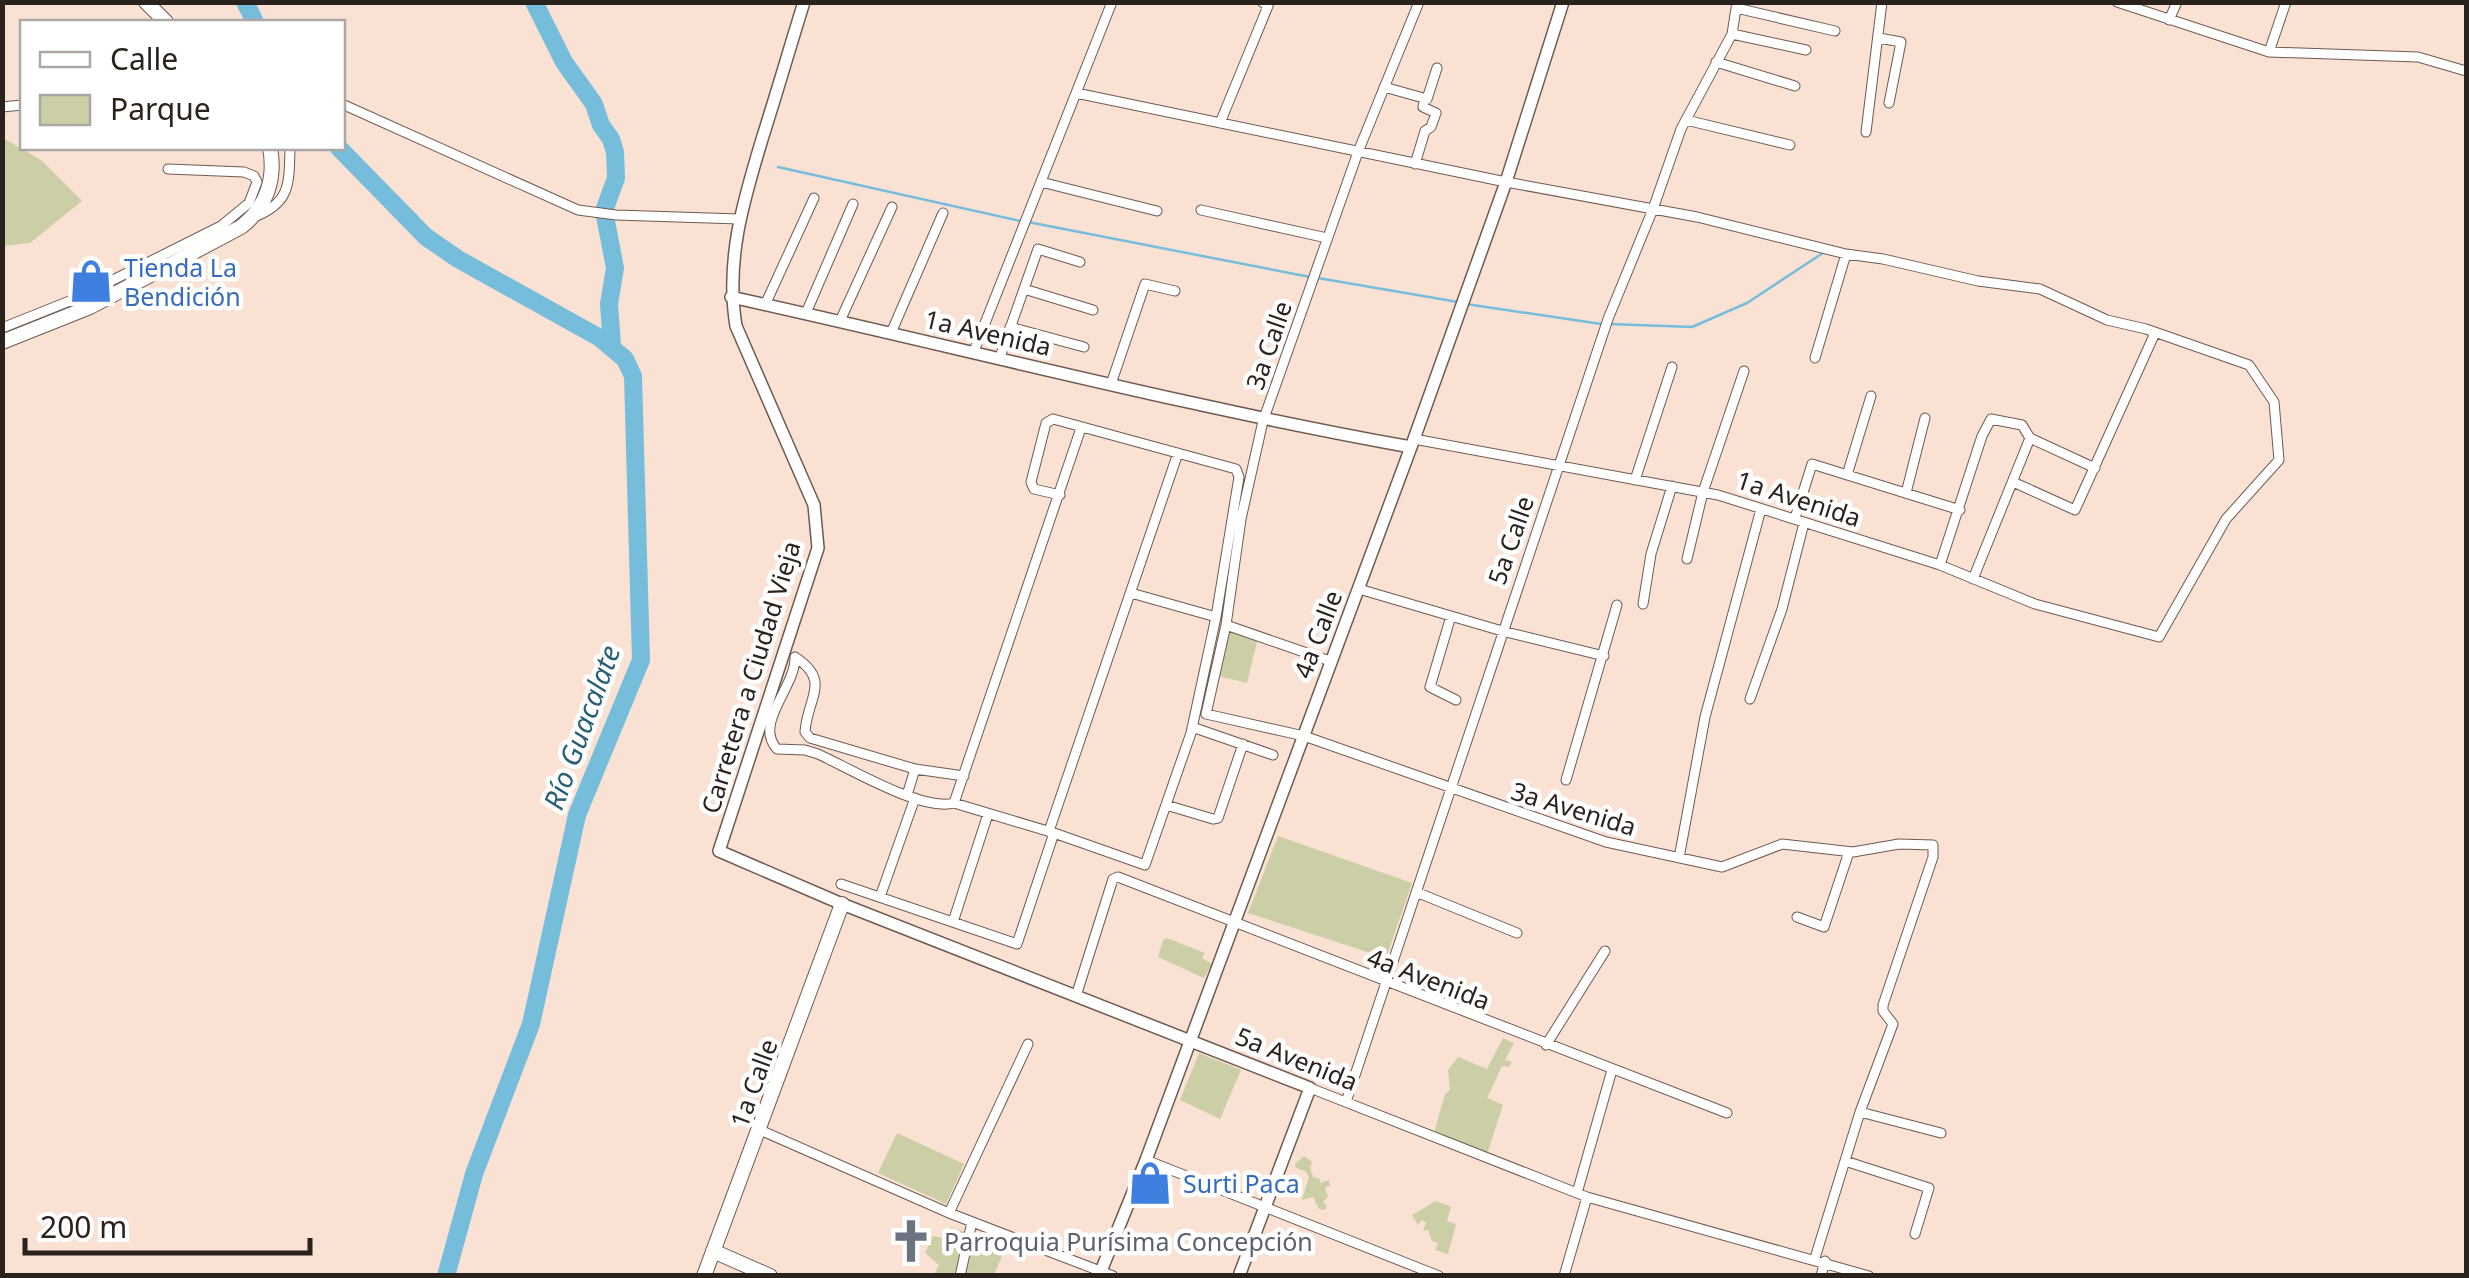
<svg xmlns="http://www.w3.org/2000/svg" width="2469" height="1278" font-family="'Noto Sans',sans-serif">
<rect width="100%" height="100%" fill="#f9e1d4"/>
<path fill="#cccea5" d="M3,138L41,160L82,201L30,243L3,246Z
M1229,630L1258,637L1247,683L1218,676Z
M1278,836L1412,883L1386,958L1248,913Z
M1167,938L1205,953L1202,958L1212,964L1204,978L1158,957L1163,940Z
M1503,1038L1514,1043L1505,1060L1512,1062L1509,1067L1502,1066L1487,1098L1503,1105L1487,1154L1434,1133L1445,1094L1450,1090L1448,1070L1458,1057L1487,1069Z
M1199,1053L1241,1070L1220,1119L1180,1100Z
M897,1133L964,1164L946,1204L878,1173Z
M1304,1156L1312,1162L1310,1167L1313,1177L1320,1179V1183L1329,1180L1330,1186L1325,1187L1328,1197L1323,1202L1327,1206L1325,1210L1319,1209L1313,1197L1302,1200L1309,1177L1305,1171L1296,1168L1295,1164Z
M1436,1201L1451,1207L1447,1221L1456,1224L1448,1254L1435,1250L1438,1243L1432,1241L1428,1230L1423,1231L1426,1223L1422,1220L1418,1225L1412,1215Z
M951,1227L1006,1246L994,1275H934L939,1265L925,1253L933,1236L942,1238Z"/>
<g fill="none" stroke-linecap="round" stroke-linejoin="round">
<path stroke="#75bddb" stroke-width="2.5" d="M778,167L1020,221
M1028,222L1310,277
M1318,278L1458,302
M1466,304L1601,324
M1609,324L1692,327L1747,303L1823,253"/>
<path stroke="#75bddb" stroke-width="18" d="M245,2L255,22
M534,2L564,62L594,104L601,125L611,139L615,152L616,178L604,211L615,268L609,304L612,346
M339,148L426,237L458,259L600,338L625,359L633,376L641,660L577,815L531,1024L474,1174L446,1276"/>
<g stroke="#6f5a4f" stroke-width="11">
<path id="street" d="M1419,2L1358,152L1263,421L1241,519L1226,625L1206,714L1304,736L1606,842L1722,867L1782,844L1853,852L1899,844L1933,845V857L1883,1005V1011L1893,1024L1860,1112L1815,1258
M2117,2L2269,52L2418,57L2466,71
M1736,8L1835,31
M2169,20L2177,2
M1732,34L1806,50
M1879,38L1901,42L1889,103
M2269,52L2286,2
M1716,62L1795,86
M1384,87L1427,99L1437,68
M1076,93L1506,182L1697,217L1846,254L1883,259L1978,281L2040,289L2107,320L2146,329L2249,365L2274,402L2279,460L2226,519L2159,637L2035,604L1940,565L1718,495L1414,439
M342,104L578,210L616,215L739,219
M2,107L22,105
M1686,120L1790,145
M1220,123L1268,6L1262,2
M1866,132L1882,2
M1415,164L1425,131L1431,127L1436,113L1423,107L1425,98
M1041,182L1157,211
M1201,210L1327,238
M254,217C291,203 289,183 290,148
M1024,289L1093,310
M765,305L814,198
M806,313L853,204
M840,321L892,207
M1010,327L1084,347
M2,328L77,298L221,226L249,203L257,182L254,176L244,172L168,169
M891,333L943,213
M974,351L1112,2
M1000,357L1038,249L1080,262
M1815,358L1846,254
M1111,384L1145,284L1175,291
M1847,475L1871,396
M1635,480L1672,367
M2013,482L2075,510L2155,333
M1906,493L1925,418
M1795,518L1812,464L1960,510
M1687,559L1703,492L1744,371
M1940,565L1982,436L1991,419L2022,425L2030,438L2095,468
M1973,579L2030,438
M1359,589L1502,631L1604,656
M1131,593L1216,617
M1643,604L1651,554L1672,486
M1451,616L1430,687L1456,700
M1226,625L1330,661
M795,657C796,687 753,723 777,749L805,750L818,754C849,768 922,812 954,803L1054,833L1145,865L1191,733L1216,617L1239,477L1236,469L1053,419L1046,423L1031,482L1034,489L1060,495
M795,657C832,681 807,698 805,732L810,738L915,769L964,776
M1750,699L1782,609L1804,523
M1192,727L1273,755
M1566,780L1617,605
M907,795L915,769
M954,803L1081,428
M1166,805L1213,819L1218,818L1243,744
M1049,831L1178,453
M1679,858L1705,717L1761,509
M841,884L1017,944L1054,833
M1416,892L1517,933
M880,897L915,798
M1797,917L1824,927L1849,852
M953,922L988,814
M1076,996L1113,879L1118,877L1727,1113
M1546,1045L1605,951
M1310,1088L1587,1197L1869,1276
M1346,1102L1608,319L1653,209L1681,129L1732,34L1737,2
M1860,1112L1941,1133
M760,1130L949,1213L1113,1276
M1146,1160L1439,1276
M1845,1161L1929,1188L1915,1234
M1577,1193L1612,1070
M949,1213L1028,1044
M960,1276L972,1222
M1564,1276L1587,1197
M1821,1276L1825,1261"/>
</g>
<g stroke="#6f5a4f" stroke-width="14">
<path id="secondary" d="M804,2C790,47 777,92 763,136C744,199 725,259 736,326L814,505L818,548L719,851L842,904L1310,1088L1239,1276
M731,297C958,347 1182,406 1411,447
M1099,1276L1146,1160L1414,439L1506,182L1563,2"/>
</g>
<g stroke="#6f5a4f" stroke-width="16">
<path id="primary" d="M146,2L166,22
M2,342L90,307L241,227C266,208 276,179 270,148
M713,1251L770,1276
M704,1276L842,904"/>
</g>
<use href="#street" stroke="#fff" stroke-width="9"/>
<use href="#secondary" stroke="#fff" stroke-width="11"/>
<use href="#primary" stroke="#fff" stroke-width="14"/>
</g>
<defs>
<g id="shop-bare" transform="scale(3.45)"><path d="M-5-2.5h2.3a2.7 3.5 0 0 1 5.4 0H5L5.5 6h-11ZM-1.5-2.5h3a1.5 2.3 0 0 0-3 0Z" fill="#3f7fe0" stroke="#fff" stroke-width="2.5" paint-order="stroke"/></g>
<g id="church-bare" transform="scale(3.45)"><path d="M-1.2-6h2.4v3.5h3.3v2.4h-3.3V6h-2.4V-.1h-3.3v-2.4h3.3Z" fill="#6b7280" stroke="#fff" stroke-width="2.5" paint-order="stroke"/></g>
</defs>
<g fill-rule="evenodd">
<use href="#shop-bare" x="91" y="281"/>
<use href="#shop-bare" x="1150" y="1183"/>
<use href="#church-bare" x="911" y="1241"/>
</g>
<g text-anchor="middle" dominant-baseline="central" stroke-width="9" stroke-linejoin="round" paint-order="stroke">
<g font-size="25" fill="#366cbe" stroke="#fff" text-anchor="start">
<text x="124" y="267">Tienda La<tspan x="124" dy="29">Bendición</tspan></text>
<text x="1183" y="1183">Surti Paca</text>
</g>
<g font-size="25" fill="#2a221d" stroke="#fff">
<text transform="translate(988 332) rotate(13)">1a Avenida</text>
<text transform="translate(1268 345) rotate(-71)">3a Calle</text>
<text transform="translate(1799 498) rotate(18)">1a Avenida</text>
<text transform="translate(1510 540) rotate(-71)">5a Calle</text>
<text transform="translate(1317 634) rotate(-69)">4a Calle</text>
<text transform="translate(750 677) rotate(-73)">Carretera a Ciudad Vieja</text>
<text transform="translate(1574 808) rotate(17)">3a Avenida</text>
<text transform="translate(1429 978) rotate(21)">4a Avenida</text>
<text transform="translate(1297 1058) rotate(22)">5a Avenida</text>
<text transform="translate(753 1083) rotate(-70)">1a Calle</text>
</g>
<g font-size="25" fill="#5b616d" stroke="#fff" text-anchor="start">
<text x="944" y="1241">Parroquia Purísima Concepción</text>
</g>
<g font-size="28" font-style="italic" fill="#275f75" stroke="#fff">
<text transform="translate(581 727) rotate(-70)">Río Guacalate</text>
</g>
</g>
<rect width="2469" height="1278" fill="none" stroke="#2a221d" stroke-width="10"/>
<rect x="20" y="20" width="325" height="130" fill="#ffffff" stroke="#aaa7a5" stroke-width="2.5"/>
<rect x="40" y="52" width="50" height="15" fill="#ffffff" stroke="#aaa7a5" stroke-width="2.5"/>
<text x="110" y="70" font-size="30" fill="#2a221d">Calle</text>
<rect x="40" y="95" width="50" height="30" fill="#cccea5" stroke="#aaa7a5" stroke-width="2.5"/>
<text x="110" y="120" font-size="30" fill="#2a221d">Parque</text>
<path d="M25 1238v15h285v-15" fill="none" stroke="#2a221d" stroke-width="5"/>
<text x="40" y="1238" font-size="30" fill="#2a221d" stroke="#ffffff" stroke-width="8" paint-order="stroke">200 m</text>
</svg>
